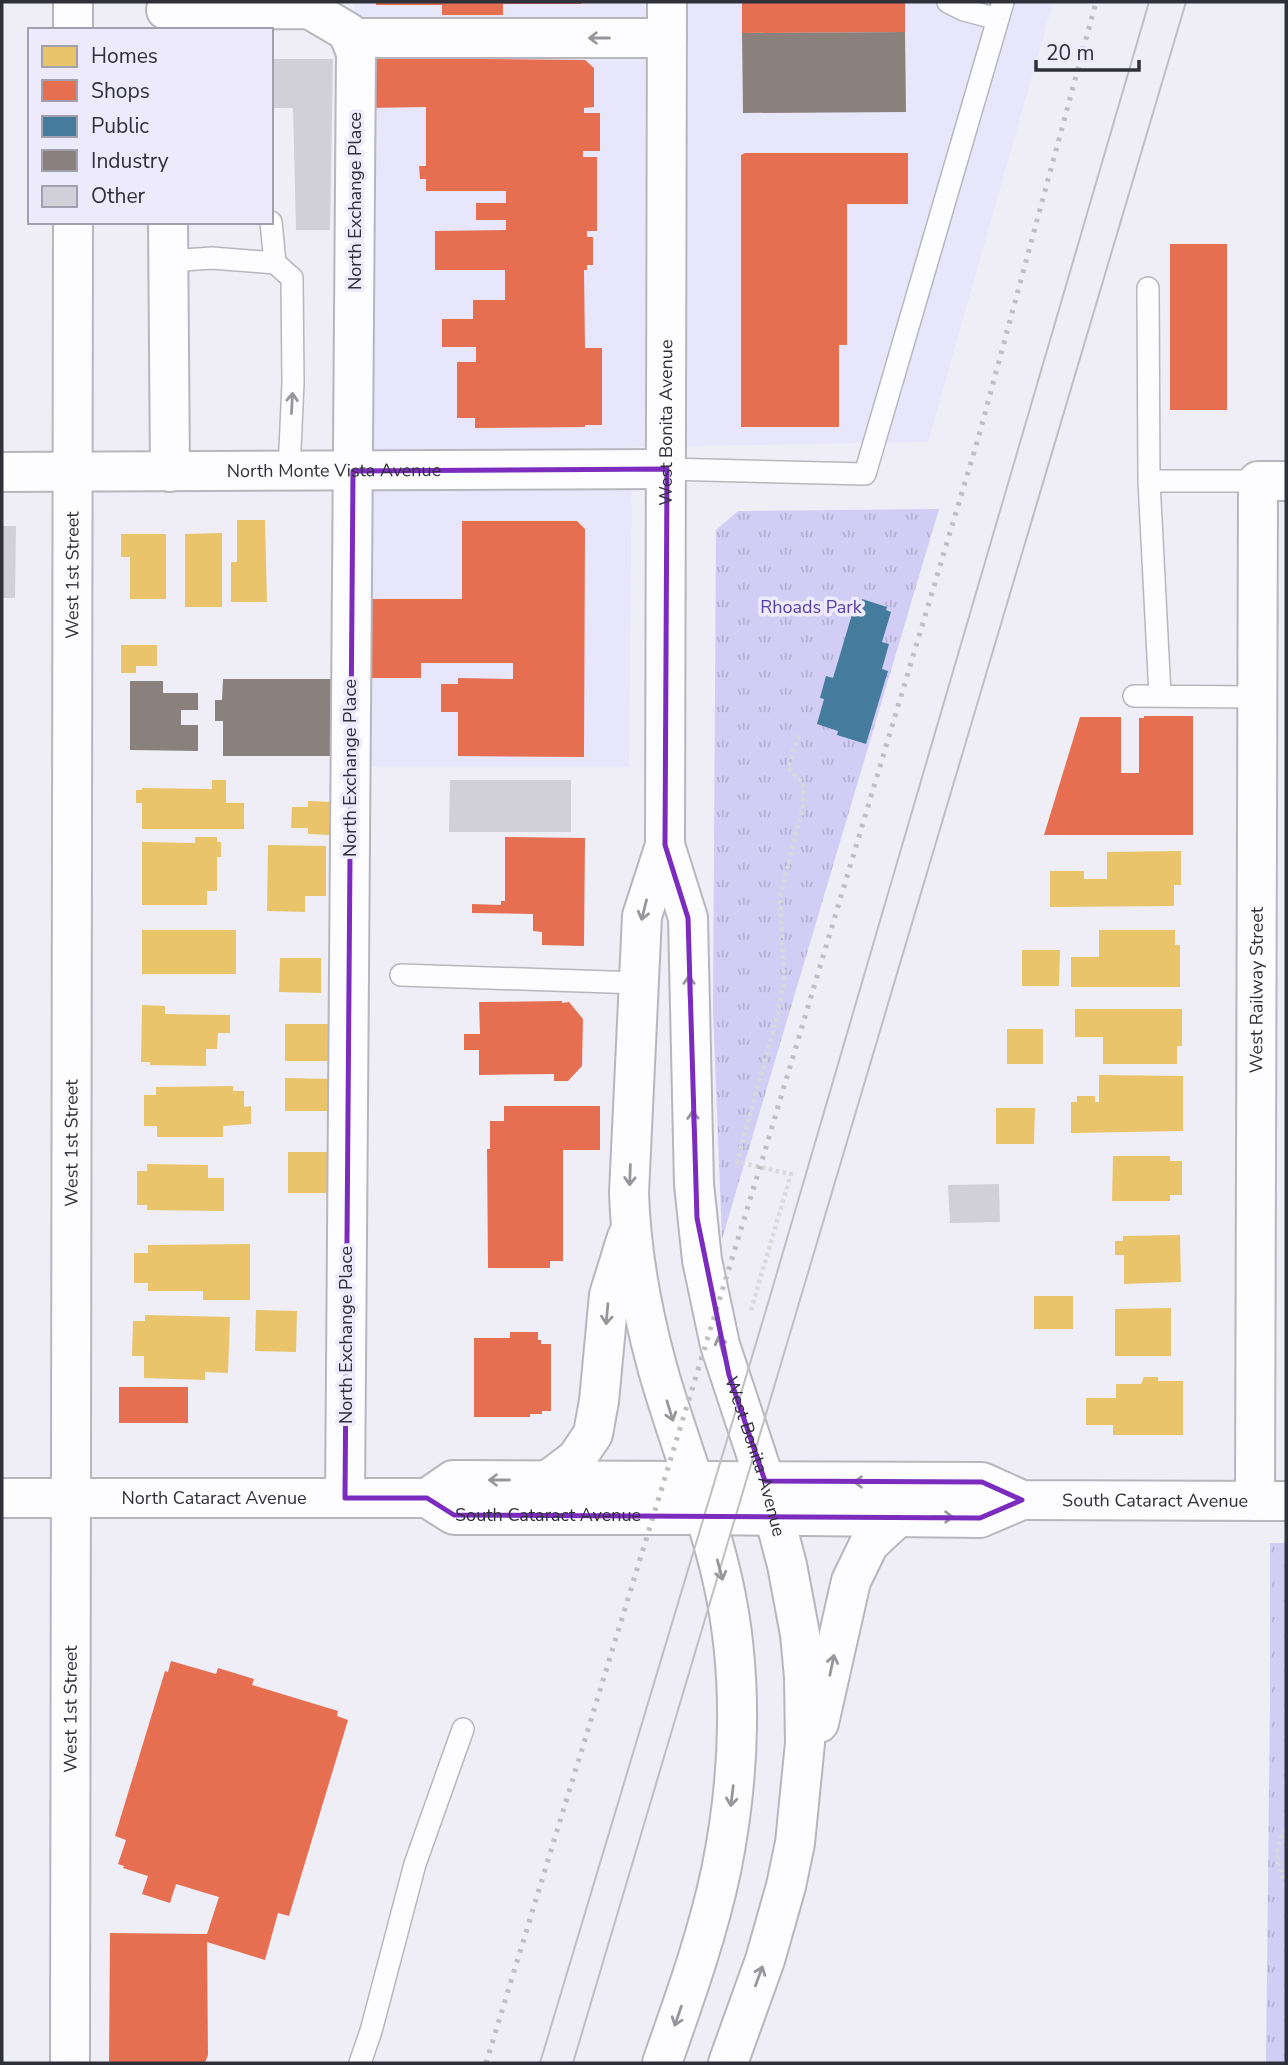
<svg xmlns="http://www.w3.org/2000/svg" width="1288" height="2065" font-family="'Nunito Sans',sans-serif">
<defs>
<pattern id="park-tufts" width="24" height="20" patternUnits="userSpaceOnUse" patternTransform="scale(1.75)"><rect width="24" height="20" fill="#d1cdf5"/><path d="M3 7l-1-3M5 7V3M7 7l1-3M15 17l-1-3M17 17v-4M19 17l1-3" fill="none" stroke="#b4b0d3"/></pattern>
</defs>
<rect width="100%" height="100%" fill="#efeef7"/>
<path fill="#e8e6fa" d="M354,2H1053L928,442L632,447L629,767H365Z"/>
<path fill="url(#park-tufts)" d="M939,509L722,1239L713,1012L716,530L738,511Z
M1270,1543H1286V2063H1266L1270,1705Z"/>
<path fill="#e9c46a" d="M237,520H265L267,602H231V562H237Z
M222,533V607H185V534Z
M121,534H166V599H130V557H121Z
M121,645H157V666H136V673H121Z
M212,780H226V803H244V829H142V803H136V790H142V788L212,789Z
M308,801L332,802L330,835L308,834V828H291L292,807H308Z
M195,837H217V842H221V857H217V891H207V905H142V842L195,843Z
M268,845L326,846V896H305V912L267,911Z
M1181,851V885H1174V906L1050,907V871H1084V879H1107V852Z
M142,930H236V974H142Z
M1099,930H1175V945H1180V987H1071V957H1099Z
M1022,950H1060L1059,986H1022Z
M280,958H321V993L279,992Z
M142,1005L165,1006V1014L230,1015V1033H218L217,1049H206V1066L150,1065V1062H141Z
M1075,1009H1182V1046H1177V1064H1103V1037H1075Z
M285,1024H329V1061H285Z
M1007,1029H1043V1064H1007Z
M1099,1075L1183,1076V1131L1071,1133V1102H1077V1096H1095V1102H1099Z
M285,1078L333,1079V1111H285Z
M233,1086V1091H244V1107L251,1106V1124L223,1126V1137H157V1126H144V1095H156V1087Z
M996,1108H1035L1034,1144H996Z
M288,1152H332V1193H288Z
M1113,1156H1170V1161H1182V1195H1170V1201H1112Z
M147,1164L208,1165V1178H224V1211L147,1210V1205H137V1171H147Z
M1180,1235L1181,1282L1124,1284V1255H1115V1241H1123V1236Z
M250,1244V1300H203V1291H148V1283H134V1253H148V1245Z
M1034,1296H1073V1329H1034Z
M1171,1308V1356H1115V1309Z
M256,1310L297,1311L296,1352L255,1351Z
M145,1315L230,1317L228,1373L205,1372V1380L144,1378V1356H132L133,1321H145Z
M1144,1377H1158V1381H1183V1435H1113V1425H1086V1398H1116V1384H1141Z"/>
<path fill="#e76f51" d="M376,2H581V4H503V15H442V5H376Z
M742,2H905V32L742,33Z
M366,58L585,60L594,68V107L584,108V113H600V151H583V157H597V231H587V237H593V265H587V270H584L585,348H602V425H585V427L475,428V418H457V362H476V347H442V319H473V300H505V270H435V231L506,230V220H476V203H506V191H426V179H420L419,166H426V107L365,108Z
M745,153H908V204H847V345H839V427H741V155Z
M1170,244H1227V410H1170Z
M462,521H577L585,529L584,757L458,756V712H441V684H458V678L513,679V663H421V678H364V599H462Z
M1144,716H1193V835H1044L1080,717H1121V773H1139V718H1144Z
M505,837L585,838L584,946L542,945V932L533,931V914L472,913V904L501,905V901H505Z
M562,1001V1003L569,1002L583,1019L582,1066L568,1081H554V1074L479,1075V1050H464V1034H480L479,1002Z
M504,1106H600V1150H563V1261H550V1268H488L487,1149H490V1121H504Z
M510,1332H538V1340H541V1344H551V1411H542V1414H530V1417H474V1338H510Z
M119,1387H188V1423H119Z
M171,1661L216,1674L218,1668L254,1679L252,1685L338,1711L337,1716L348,1720L289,1916L278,1913L265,1960L207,1942L208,2055L205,2063H109L110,1933L207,1934L219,1897L176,1884L170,1903L142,1894L148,1876L123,1868L124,1866L118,1864L126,1840L115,1836L165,1671L168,1672Z"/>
<path fill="#457b9d" d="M862,599L887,607L886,610L891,612L882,642L889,644L882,669L888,671L866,744L837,735L838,731L817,724L824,699L820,698L826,676L833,678L856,601L861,603Z"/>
<path fill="#8a817c" d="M905,32L906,112L743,113L742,33Z
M223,679H331V694H334V756H223V721H215V700H222Z
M130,681H163V693H198V710H181V725H198V751L130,750Z"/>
<path fill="#d1d0d9" d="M271,59H333L330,230H296L293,108H271Z
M2,526H16L15,598H2Z
M450,780H571V832H449Z
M999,1184L1000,1222L950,1223L948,1185Z"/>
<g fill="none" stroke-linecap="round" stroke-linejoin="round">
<g stroke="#b7b6bf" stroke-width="24">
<path id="service" d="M948,2L964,10L998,19
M271,222L275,263
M169,261L212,258L275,263L292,278L293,383L289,471
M1148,288L1149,481L1160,695
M667,469L865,474L1003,2
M1149,481H1258
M1134,696L1257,697
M401,975L639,983
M360,2063L371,2031L415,1864L463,1729"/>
</g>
<g stroke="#b7b6bf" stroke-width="42">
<g id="minor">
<path d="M166,10L309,9L348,32L356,53L345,1498"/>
<path d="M73,30V2"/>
<path d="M350,38H667"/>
<path d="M168,222L170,472"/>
<path id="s1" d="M2,472L667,469"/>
<path id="s2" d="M1255,1501L1258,481H1286"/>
<path id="s3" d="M70,2063L73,222"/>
</g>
</g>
<g stroke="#b7b6bf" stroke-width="42">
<g id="tertiary">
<path id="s4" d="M2,1498H427"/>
<path id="s5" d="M427,1498L454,1515H705"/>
<path d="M427,1498L453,1480L693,1481"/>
</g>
</g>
<g stroke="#b7b6bf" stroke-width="42">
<g id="secondary">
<path id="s6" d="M665,845L688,918L694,1184L702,1260L720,1345L765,1481L787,1565L800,1634L804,1677L805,1743L795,1843L786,1886L765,1960L728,2063"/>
<path d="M548,1480L576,1459L593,1434L599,1401L609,1295L627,1237"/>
<path id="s7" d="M693,1481L982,1482L1022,1500L1286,1501"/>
<path d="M705,1515L980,1518L1022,1500"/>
<path d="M819,1723L851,1581L869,1544L898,1517"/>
<path id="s8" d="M662,2063C684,2000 707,1937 721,1871C740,1778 744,1676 723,1582C707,1510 678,1441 658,1370C642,1312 631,1253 629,1193L642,916L665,845L667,2"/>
</g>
</g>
<path stroke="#d9d9dc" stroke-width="4.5" stroke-dasharray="3.5 3.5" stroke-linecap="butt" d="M751,1310L791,1174L737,1162L778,1014L784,979L780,897L803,806V783L788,768L799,733
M1286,1829C1273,1848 1277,1865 1286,1885"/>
<use href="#service" stroke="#fdfcfe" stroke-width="21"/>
<use href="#minor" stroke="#fdfcfe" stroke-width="38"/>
<use href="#tertiary" stroke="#fdfcfe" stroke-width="38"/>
<use href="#secondary" stroke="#fdfcfe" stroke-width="38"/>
<path stroke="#bfbec1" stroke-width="2" d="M540,2063L769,1300L1149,2
M573,2063L1186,2"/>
<path stroke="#bfbec1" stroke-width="5" stroke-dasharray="3.5 7" stroke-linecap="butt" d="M486,2063L760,1167L978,439L1096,2"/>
</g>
<defs><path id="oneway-shaft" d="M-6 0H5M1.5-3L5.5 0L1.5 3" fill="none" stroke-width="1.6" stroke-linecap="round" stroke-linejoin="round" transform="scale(1.75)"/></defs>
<g stroke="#96969c">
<use href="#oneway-shaft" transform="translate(599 38) rotate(180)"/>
<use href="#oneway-shaft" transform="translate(292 403) rotate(-87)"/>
<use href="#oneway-shaft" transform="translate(644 910) rotate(104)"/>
<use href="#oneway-shaft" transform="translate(689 986) rotate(-91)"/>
<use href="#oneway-shaft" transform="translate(693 1121) rotate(-92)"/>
<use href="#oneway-shaft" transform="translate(630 1175) rotate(92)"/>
<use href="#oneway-shaft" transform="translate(607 1314) rotate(95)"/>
<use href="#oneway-shaft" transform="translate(721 1346) rotate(-105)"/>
<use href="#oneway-shaft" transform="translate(670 1411) rotate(73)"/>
<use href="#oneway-shaft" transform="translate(499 1480) rotate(-180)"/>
<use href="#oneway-shaft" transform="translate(864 1482) rotate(-180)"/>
<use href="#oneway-shaft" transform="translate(943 1517)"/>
<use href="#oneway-shaft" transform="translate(720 1570) rotate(75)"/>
<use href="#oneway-shaft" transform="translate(832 1665) rotate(-78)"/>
<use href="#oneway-shaft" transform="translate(732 1796) rotate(97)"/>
<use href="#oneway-shaft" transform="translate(759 1976) rotate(-70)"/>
<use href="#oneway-shaft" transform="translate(678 2016) rotate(109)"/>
</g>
<path fill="none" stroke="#7b2cbf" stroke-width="5" stroke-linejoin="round" d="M667,469L665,845L688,918L697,1218L729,1375L765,1481L982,1482L1022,1500L980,1518L454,1515L427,1498H345L353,471Z"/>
<g text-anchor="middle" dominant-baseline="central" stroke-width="7" stroke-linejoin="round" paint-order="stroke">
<g font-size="18" fill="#30303a" stroke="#eceafb">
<text transform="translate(355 201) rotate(-90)">North Exchange Place</text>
<text stroke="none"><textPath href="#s8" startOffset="1668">West Bonita Avenue</textPath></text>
<text stroke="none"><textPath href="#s1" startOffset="332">North Monte Vista Avenue</textPath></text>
<text stroke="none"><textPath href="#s3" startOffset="1488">West 1st Street</textPath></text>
<text transform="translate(350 768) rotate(-90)">North Exchange Place</text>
<text stroke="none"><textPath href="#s2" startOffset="511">West Railway Street</textPath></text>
<text stroke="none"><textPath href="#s3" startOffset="920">West 1st Street</textPath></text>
<text transform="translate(346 1335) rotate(-90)">North Exchange Place</text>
<text stroke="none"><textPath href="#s6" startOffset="623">West Bonita Avenue</textPath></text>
<text stroke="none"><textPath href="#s4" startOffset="212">North Cataract Avenue</textPath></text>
<text stroke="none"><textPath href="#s7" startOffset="466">South Cataract Avenue</textPath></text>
<text stroke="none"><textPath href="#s5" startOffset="126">South Cataract Avenue</textPath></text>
<text stroke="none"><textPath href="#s3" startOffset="354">West 1st Street</textPath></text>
</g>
<g font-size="18" fill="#583fa7" stroke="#eceafb">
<text x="811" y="607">Rhoads Park</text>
</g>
</g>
<rect width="1288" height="2065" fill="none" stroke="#30303a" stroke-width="7"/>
<rect x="28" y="28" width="245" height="196" fill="#eceafb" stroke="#a1a0ae" stroke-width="2"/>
<rect x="42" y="46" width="35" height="21" fill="#e9c46a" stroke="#a1a0ae" stroke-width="2"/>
<text x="91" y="63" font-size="21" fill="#30303a">Homes</text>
<rect x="42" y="80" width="35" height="21" fill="#e76f51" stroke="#a1a0ae" stroke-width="2"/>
<text x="91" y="98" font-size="21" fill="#30303a">Shops</text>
<rect x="42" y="116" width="35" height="21" fill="#457b9d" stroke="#a1a0ae" stroke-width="2"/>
<text x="91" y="133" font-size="21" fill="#30303a">Public</text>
<rect x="42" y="150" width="35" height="21" fill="#8a817c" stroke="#a1a0ae" stroke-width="2"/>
<text x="91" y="168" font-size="21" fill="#30303a">Industry</text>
<rect x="42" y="186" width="35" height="21" fill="#d1d0d9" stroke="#a1a0ae" stroke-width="2"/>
<text x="91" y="203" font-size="21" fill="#30303a">Other</text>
<path d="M1036 60v10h103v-10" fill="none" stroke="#30303a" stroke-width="3.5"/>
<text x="1046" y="60" font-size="21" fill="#30303a" stroke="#eceafb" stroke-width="5" paint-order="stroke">20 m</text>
</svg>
